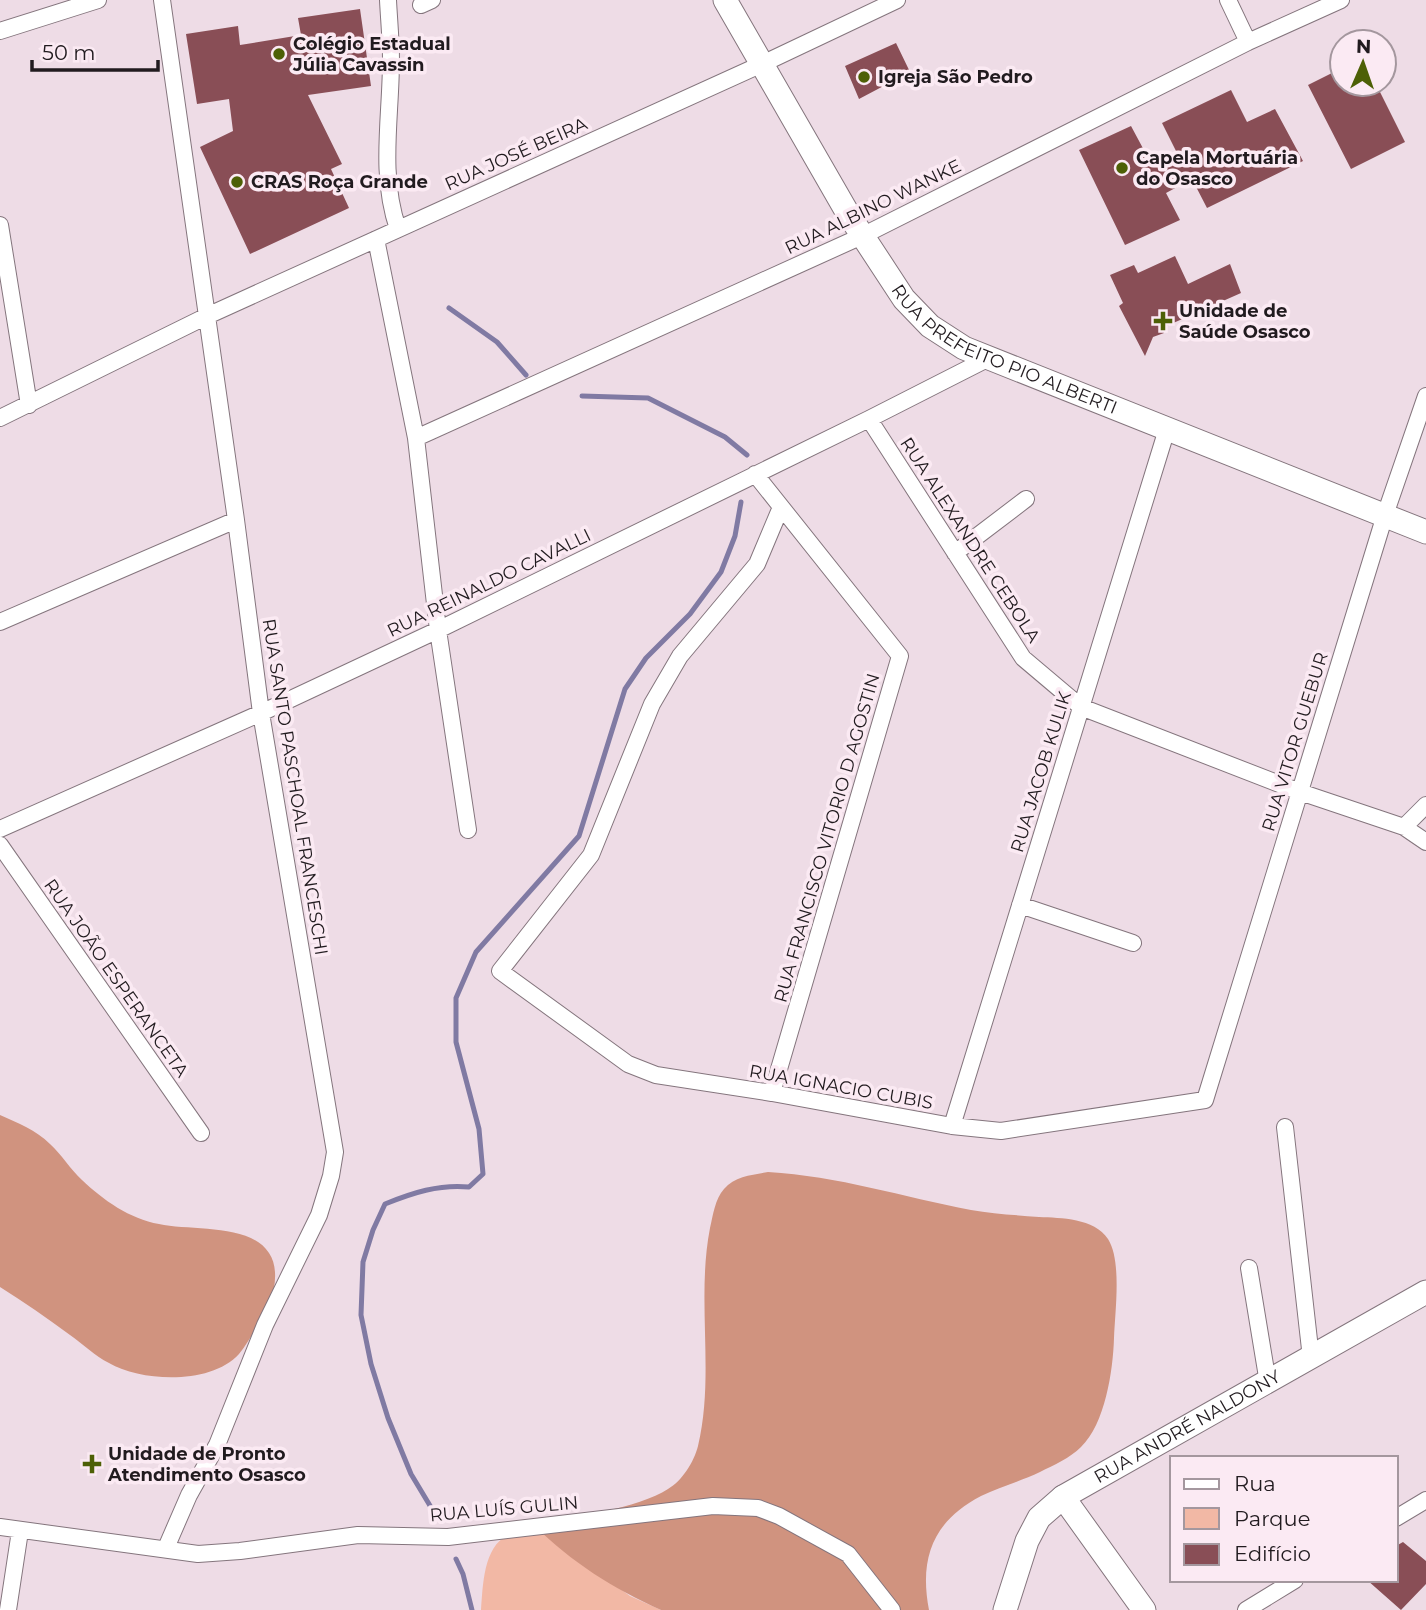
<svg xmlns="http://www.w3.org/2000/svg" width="1426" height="1610" font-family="Montserrat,sans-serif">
<rect width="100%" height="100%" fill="#eedce6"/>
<path fill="#f2b8a5" d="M535,1526L630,1596L661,1610H481C483,1586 483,1547 508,1535C516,1531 526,1529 535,1526Z"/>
<path fill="#d0937f" d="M0,1115C18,1123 36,1130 50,1144C62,1155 70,1169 82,1180C103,1200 130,1219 159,1224C190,1231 250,1223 269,1253C282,1272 272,1306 260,1323C253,1333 247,1344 239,1354C211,1385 142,1382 109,1363C95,1356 83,1344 70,1335C47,1318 24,1302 0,1287Z
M768,1172C838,1176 903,1197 971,1210C993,1214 1016,1215 1039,1217C1061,1218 1094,1218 1108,1239C1122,1261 1115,1311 1114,1338C1113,1371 1105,1424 1081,1447C1070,1458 1054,1465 1040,1472C1021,1481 1000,1487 981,1496C933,1521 919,1558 929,1610H661C614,1589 571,1562 535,1526C570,1518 639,1508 668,1489C682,1481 694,1462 698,1446C715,1375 696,1300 710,1228C713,1215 715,1199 724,1189C735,1176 753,1175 768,1172Z"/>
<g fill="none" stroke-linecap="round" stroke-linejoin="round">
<path stroke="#807aa3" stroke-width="5" d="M449,308L497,342L526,375
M582,396L648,398L725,437L747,455
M432,1509L411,1474L388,1418L371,1364L361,1315L363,1262L373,1230L385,1204C412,1193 439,1184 469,1187L483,1174L479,1129L456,1042V998L476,952L579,836L625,689L646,658L690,614L721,572L735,536L741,502
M456,1559L463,1574L472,1610"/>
</g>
<path fill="#894e56" d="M360,9L371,86L308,95L342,164L331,169L349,208L250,254L200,147L233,131L229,99L197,104L186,34L238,26L240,45L301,35L298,18Z
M896,43L910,72L859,99L845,66Z
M1342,68V84H1376L1405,142L1351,169L1308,85Z
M1231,90L1247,122L1275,109L1303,161L1207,208L1192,179L1166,193L1180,220L1125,245L1079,150L1131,126L1153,167L1178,155L1162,123Z
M1175,256L1188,284L1230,264L1241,293L1162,328L1164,333L1153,337L1145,356L1119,306L1123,303L1110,275L1134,265L1138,273Z
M1403,1542L1426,1561V1584L1401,1610L1367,1580H1396V1546Z"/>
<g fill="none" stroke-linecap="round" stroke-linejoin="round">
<g stroke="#84757d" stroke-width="18">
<path id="street" d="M162,0L236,520L261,713L335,1152L331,1176L319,1215L265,1325L217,1445L189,1495L166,1548
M388,0C389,20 391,40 391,60C391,117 379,174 398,229
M1228,0L1248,42
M421,5L432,0
M0,31L98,0
M0,225L29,405
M376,239L416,438L438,630L468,830
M0,418L207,316L762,64L897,0
M869,419L1023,658L1081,707L1300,792L1404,827L1426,842
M416,438L862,236L1248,42L1341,0
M755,474L900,656L772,1093
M781,507L757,564L680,656L652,704L591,855L500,971L628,1064L656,1075L772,1093L952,1126L1001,1131L1205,1100L1385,515L1426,396
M955,553L1026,499
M0,622L236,520
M1404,827L1426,805
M0,829L261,713L438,630L869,419L989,358
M0,845L201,1133
M1020,905L1133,943
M952,1126L1167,429
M1285,1127L1311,1358
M1249,1268L1268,1383
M1396,1518L1426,1500
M0,1527L198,1554L240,1551L358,1535L448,1537L713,1506L758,1508L779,1516L848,1554L892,1610
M8,1610L20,1531
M1246,1610L1295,1580"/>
</g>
<g stroke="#84757d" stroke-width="25">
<g id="secondary">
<path id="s1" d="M725,0L847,212L904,299L930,326L964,348L1426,532"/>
<path d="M1063,1497L1144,1610"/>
<path id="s2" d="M1005,1610L1027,1541L1039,1518L1063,1497L1426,1292"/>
</g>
</g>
<use href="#street" stroke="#fff" stroke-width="16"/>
<use href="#secondary" stroke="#fff" stroke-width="23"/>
</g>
<g fill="#4d6006" stroke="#fbeaf3" stroke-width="2.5">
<circle cx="279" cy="54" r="7"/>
<circle cx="864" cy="77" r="7"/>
<circle cx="1122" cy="168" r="7"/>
<circle cx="237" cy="182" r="7"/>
<path d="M1159.5 310.5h7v7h7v7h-7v7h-7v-7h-7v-7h7z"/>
<path d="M88.5 1453.5h7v7h7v7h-7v7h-7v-7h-7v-7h7z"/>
</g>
<g text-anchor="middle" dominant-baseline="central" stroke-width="7" stroke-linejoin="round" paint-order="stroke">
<g font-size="18" font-weight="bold" fill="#211b1f" stroke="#fbeaf3" text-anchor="start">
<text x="293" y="44">Colégio Estadual<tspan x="293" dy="21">Júlia Cavassin</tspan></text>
<text x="878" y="77">Igreja São Pedro</text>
<text x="1136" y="158">Capela Mortuária<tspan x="1136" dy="21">do Osasco</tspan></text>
<text x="251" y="182">CRAS Roça Grande</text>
<text x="1179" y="311">Unidade de<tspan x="1179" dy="21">Saúde Osasco</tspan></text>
<text x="108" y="1454">Unidade de Pronto<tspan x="108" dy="21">Atendimento Osasco</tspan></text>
</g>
<g font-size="18" fill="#211b1f" stroke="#fbeaf3">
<text transform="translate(516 154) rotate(-24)">RUA JOSÉ BEIRA</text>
<text transform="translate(873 207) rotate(-26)">RUA ALBINO WANKE</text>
<text stroke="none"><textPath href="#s1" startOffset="462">RUA PREFEITO PIO ALBERTI</textPath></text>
<text transform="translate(970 540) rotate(57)">RUA ALEXANDRE CEBOLA</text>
<text transform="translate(489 583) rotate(-26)">RUA REINALDO CAVALLI</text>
<text transform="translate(1295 742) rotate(-73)">RUA VITOR GUEBUR</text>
<text transform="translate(1041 772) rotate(-73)">RUA JACOB KULIK</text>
<text transform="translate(295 787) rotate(81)">RUA SANTO PASCHOAL FRANCESCHI</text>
<text transform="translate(827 838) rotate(-74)">RUA FRANCISCO VITORIO D AGOSTIN</text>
<text transform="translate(116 978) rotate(55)">RUA JOÃO ESPERANCETA</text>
<text transform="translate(841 1087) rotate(10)">RUA IGNACIO CUBIS</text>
<text stroke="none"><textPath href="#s2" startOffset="273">RUA ANDRÉ NALDONY</textPath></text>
<text transform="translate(504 1509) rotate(-5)">RUA LUÍS GULIN</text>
</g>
</g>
<rect x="1170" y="1456" width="228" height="126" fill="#fbeaf3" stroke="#a4979e" stroke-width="2"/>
<rect x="1184" y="1479" width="35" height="10" fill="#ffffff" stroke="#a4979e" stroke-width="2"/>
<text x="1234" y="1491" font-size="21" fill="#211b1f">Rua</text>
<rect x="1184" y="1508" width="35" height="21" fill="#f2b8a5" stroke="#a4979e" stroke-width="2"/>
<text x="1234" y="1526" font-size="21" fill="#211b1f">Parque</text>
<rect x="1184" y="1544" width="35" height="21" fill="#894e56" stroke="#a4979e" stroke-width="2"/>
<text x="1234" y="1561" font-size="21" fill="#211b1f">Edifício</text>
<g transform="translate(1363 63) rotate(2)"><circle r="33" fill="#fbeaf3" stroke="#a4979e" stroke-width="2"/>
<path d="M0-5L12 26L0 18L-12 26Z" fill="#4d6006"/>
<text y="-10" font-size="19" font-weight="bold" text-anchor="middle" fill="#211b1f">N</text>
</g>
<path d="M32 60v10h126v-10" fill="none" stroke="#211b1f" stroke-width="3.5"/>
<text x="42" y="60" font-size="21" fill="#211b1f" stroke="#fbeaf3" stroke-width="5" paint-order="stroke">50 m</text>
</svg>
